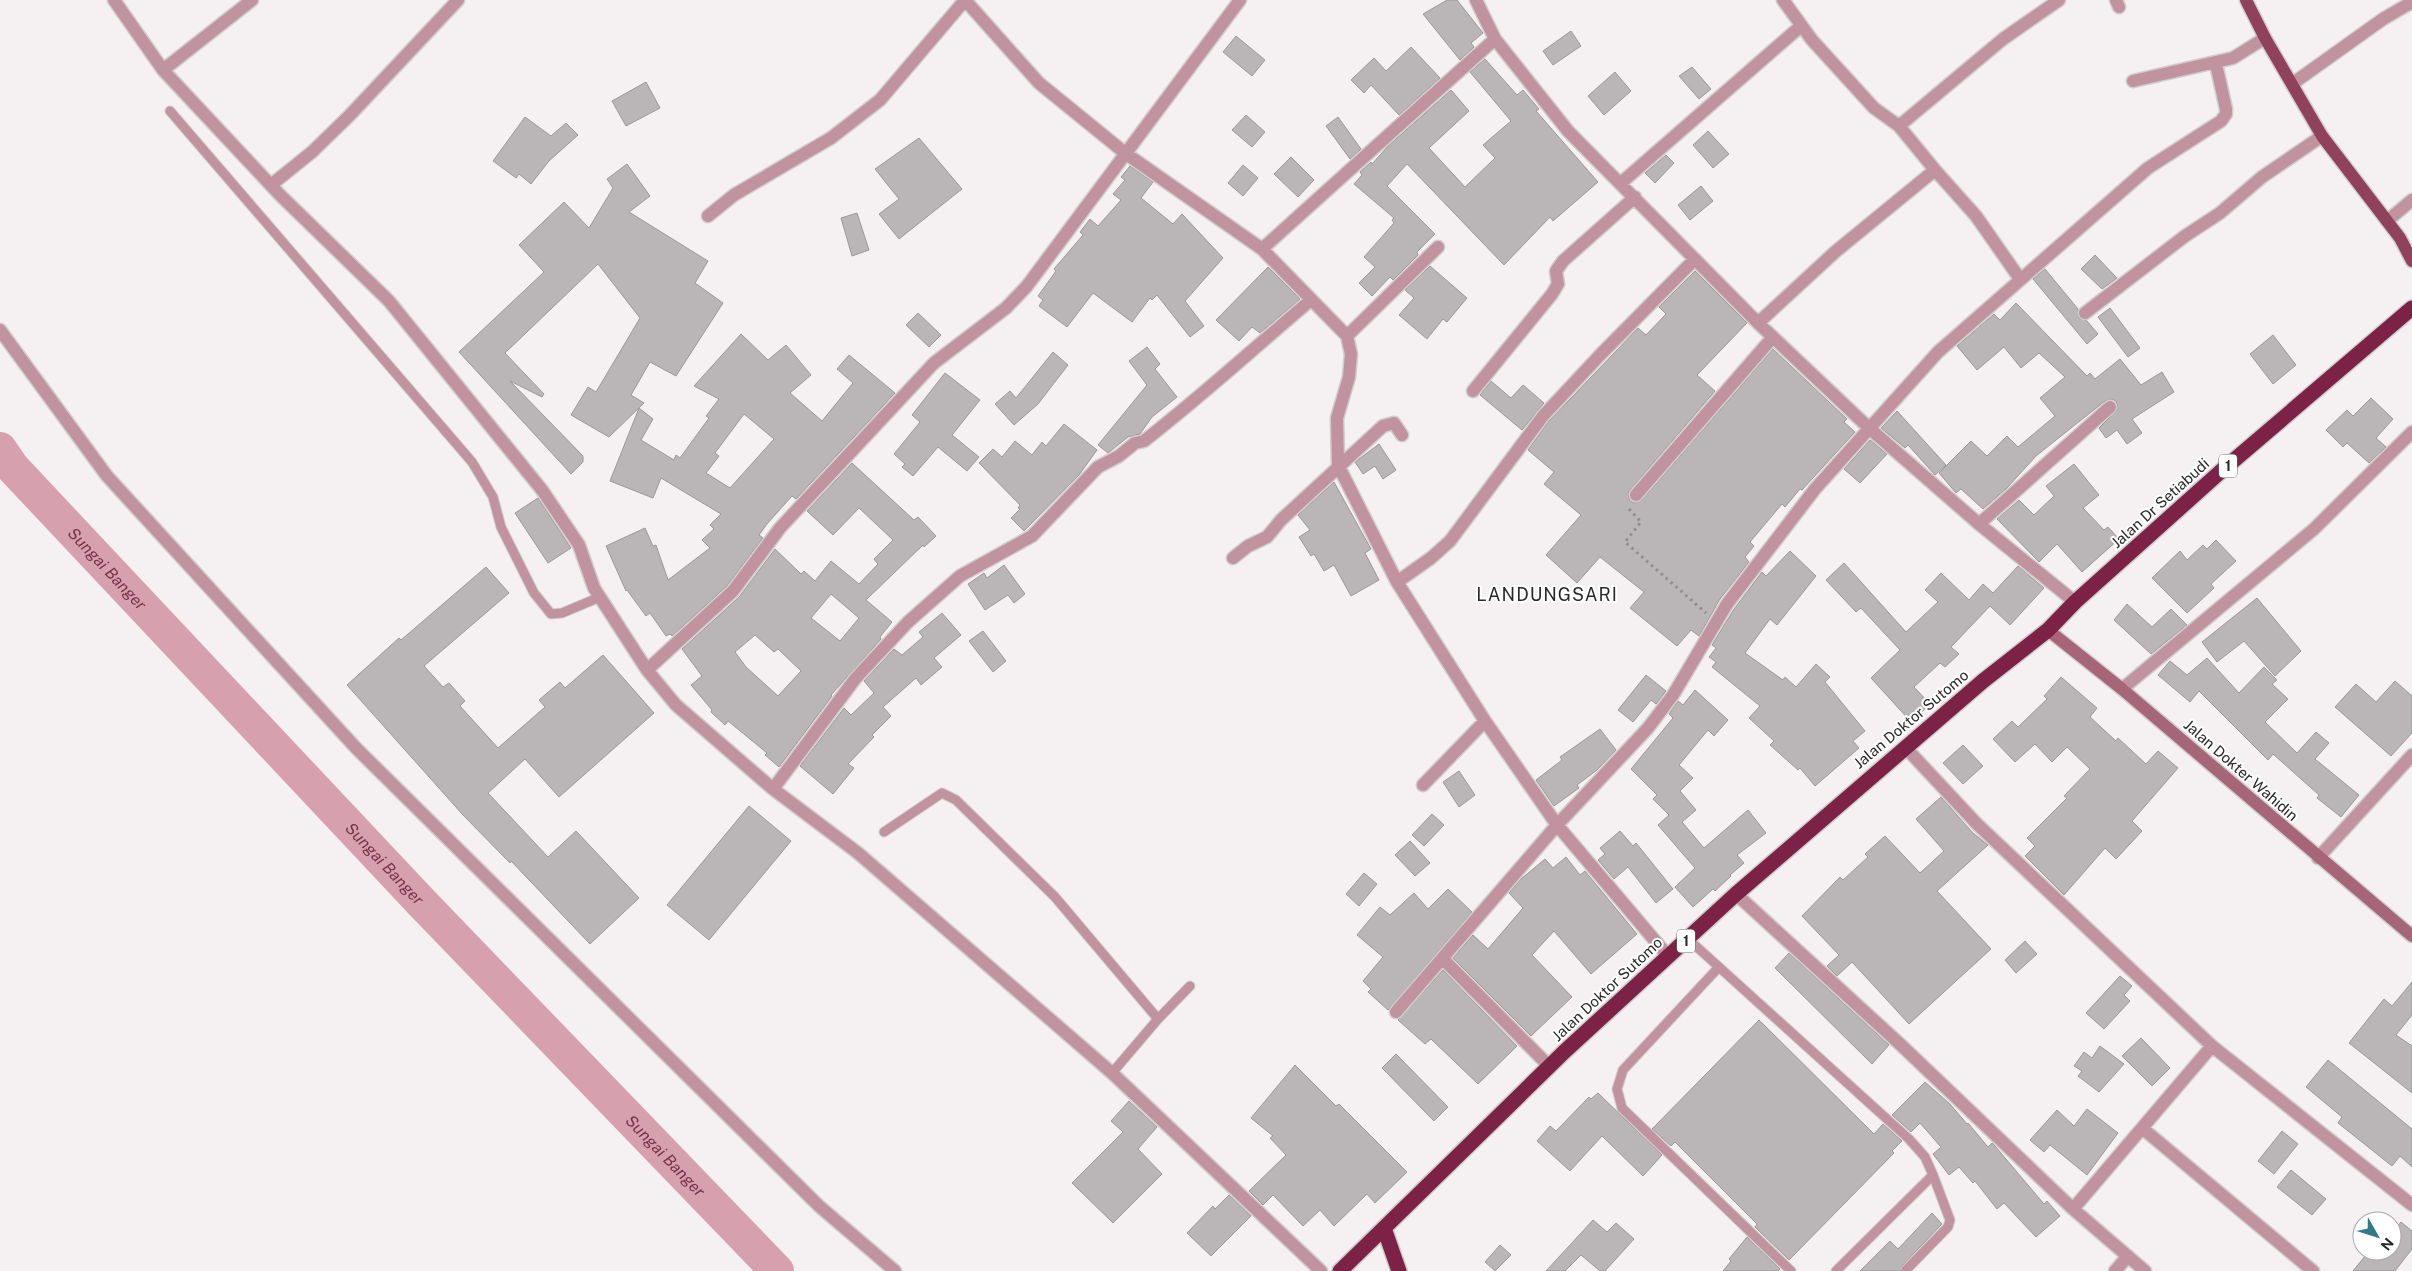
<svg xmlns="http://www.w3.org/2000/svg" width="2412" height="1271" font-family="'Public Sans',sans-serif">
<rect width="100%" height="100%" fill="#f5f1f2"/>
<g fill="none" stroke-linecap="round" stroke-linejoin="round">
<path stroke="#d7a0af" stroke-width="34" id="s1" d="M0,449L13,468L422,903L777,1271"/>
</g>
<path fill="#bab6b7" stroke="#9c9899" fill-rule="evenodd" d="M1447,0H1457L1483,33L1471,43L1474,47L1460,60L1423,14Z
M1571,31L1581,46L1553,65L1543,51Z
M1236,36L1265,60L1252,76L1223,52Z
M1411,47L1440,78L1399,115L1371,85L1364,93L1351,80L1374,58L1386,71Z
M1485,59L1517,95L1523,90L1539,109L1536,111L1598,182L1553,221L1550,217L1504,265L1407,164L1387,186L1435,234L1417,252L1418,255L1393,280L1390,277L1372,296L1359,283L1375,267L1364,257L1394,223L1392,220L1394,218L1354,184L1362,175L1360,172L1371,162L1372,164L1388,146L1451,90L1469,111L1429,148L1465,187L1495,158L1483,145L1511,121L1470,72Z
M1692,67L1711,89L1699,99L1679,76Z
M1615,72L1631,91L1604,115L1588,96Z
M646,82L660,108L626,126L612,101Z
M1246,115L1265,132L1252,147L1232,130Z
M525,117L551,136L566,123L578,135L549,161L531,184L519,174L516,178L493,161Z
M1338,117L1361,149L1350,159L1326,126Z
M1708,131L1729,154L1713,168L1693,145Z
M919,138L962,189L899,239L879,214L899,199L875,169Z
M1666,155L1674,163L1655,183L1645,173Z
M1291,157L1314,180L1298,197L1274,174Z
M627,164L650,196L629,212L708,261L695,283L723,303L676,376L650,362L631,395L644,403L609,437L571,415L588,387L596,392L640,318L598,264L505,353L544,394L542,397L510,381L583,456V462L571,474L459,352L544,272L519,245L564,202L589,228L613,188L607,179Z
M1243,165L1258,178L1243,196L1228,183Z
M1130,166L1153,182L1141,198L1173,224L1182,214L1223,258L1185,301L1204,326L1190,337L1157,295L1152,300L1150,298L1132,322L1093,293L1067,327L1039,306L1043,300L1038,296L1056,271L1054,269L1083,235L1080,232L1090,219L1098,226L1121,200L1113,194L1125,180L1121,177Z
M1701,186L1713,201L1690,220L1678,205Z
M857,213L869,250L852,256L841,218Z
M2095,255L2117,278L2102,289L2081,269Z
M1430,266L1467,298L1447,322L1443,319L1427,339L1399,315L1414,298L1405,290Z
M1268,267L1300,299L1260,333L1252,327L1239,341L1216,320Z
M2045,269L2078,309L2079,318L2087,321L2098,334L2087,344L2033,279Z
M1695,271L1747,323L1697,375L1715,391L1630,490L1628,494L1630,501L1635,503L1642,500L1773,349L1847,419L1844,422L1855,432L1802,490L1800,489L1785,507L1782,504L1750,542L1754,546L1745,557L1749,562L1720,599L1699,636L1691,630L1677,646L1630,608L1644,592L1600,557L1577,583L1546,555L1581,515L1544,484L1554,472L1528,450L1549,421L1638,328L1646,335L1666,314L1659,307Z
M2016,303L2087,376L2090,373L2095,379L2120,359L2141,385L2162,372L2174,392L2132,419L2142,433L2127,444L2117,430L2106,438L2099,428L2118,409L2116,401L2112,399L2105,401L2036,456L2007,488L1983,509L1961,489L1956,493L1939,473L1971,441L1987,456L2007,436L2018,447L2055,416L2040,398L2065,377L2039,353L2021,368L2004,347L1977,370L1957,346L1994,314L2000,320Z
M2110,308L2140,348L2128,357L2098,317Z
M918,313L941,335L929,347L906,325Z
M741,334L768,360L786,345L811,375L790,393L822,421L853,383L837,369L849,355L895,393L796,499L792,496L767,524L759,535L763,538L727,586L672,636L670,634L666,636L650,613L646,616L627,590L626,591L606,546L645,528L653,546L656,545L668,580L710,548L702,540L714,529L710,525L721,514L661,478L653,498L610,481L639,408L653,419L641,440L674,460L676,455L680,458L709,418L706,416L719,399L694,386ZM744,414L774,439L730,488L706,473L719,456L715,453Z
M2273,335L2296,365L2273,384L2250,354Z
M1147,347L1160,364L1155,369L1177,397L1152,417L1140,434L1128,437L1108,453L1098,445L1147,385L1129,361Z
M1053,352L1068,365L1038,404L1014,425L995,404L1010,391L1016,398Z
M945,373L980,400L952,435L979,457L967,471L938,447L913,476L902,467L905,464L894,454L920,422L912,415Z
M1491,381L1511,398L1523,385L1544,403L1522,430L1480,395Z
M2371,398L2393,419L2376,438L2386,447L2369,463L2347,443L2343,447L2326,430L2347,410L2353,416Z
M1897,411L1946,465L1935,475L1908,445L1905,448L1881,428Z
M1064,424L1097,450L1079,475L1024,531L1011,518L1020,509L1018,508L1020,505L979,463L993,449L1002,457L1015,441L1032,455L1042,442L1046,446Z
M1870,440L1887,454L1860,483L1844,469Z
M1379,444L1396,470L1383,479L1375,466L1363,474L1355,462Z
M852,463L914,520L918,517L936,536L924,547L923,545L866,600L892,622L880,637L881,639L831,695L832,696L779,767L765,755L767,753L728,721L725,725L711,712L712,710L691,685L702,676L682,649L739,597L775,549L801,574L804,571L815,581L831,561L859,584L878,564L874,559L893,540L859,508L833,535L807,511ZM831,594L859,618L840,641L811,618ZM755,635L774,652L778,649L801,671L778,696L746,667L735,652Z
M2074,464L2099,495L2083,508L2104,530L2108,527L2119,539L2082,572L2057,544L2039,562L1997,519L2019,500L2034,515L2054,496L2046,486Z
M1334,482L1371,549L1365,553L1379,580L1351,596L1334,565L1324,571L1314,554L1311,556L1299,537L1310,530L1298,515Z
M538,498L571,548L548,563L515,513Z
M2216,540L2236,561L2211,584L2214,588L2187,613L2152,578L2180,551L2187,560L2203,545L2207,549Z
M1790,551L1816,576L1777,625L1770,619L1745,653L1783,680L1785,677L1796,687L1816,664L1830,677L1825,682L1865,731L1853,741L1859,748L1815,786L1800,768L1798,770L1770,745L1774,741L1749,718L1760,706L1712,667L1716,662L1709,657L1716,648L1712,645L1734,609L1762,572L1766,576Z
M1844,563L1906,632L1938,602L1925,590L1941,573L1969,600L1983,584L1993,593L2018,566L2044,588L2010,625L1990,606L1951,647L1959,654L1945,667L1940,663L1914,687L1930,704L1911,722L1871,678L1900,650L1861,608L1856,612L1826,580Z
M1004,565L1025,594L1014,603L1008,595L985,610L968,584L984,573L987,578Z
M486,567L509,593L424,666L443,687L449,683L465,701L460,706L498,748L545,707L539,700L560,682L565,688L603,655L654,713L559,797L525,759L488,793L548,857L576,831L639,898L590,944L511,861L510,863L463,815L347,685L399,638L401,640Z
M2257,598L2301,651L2275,676L2244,641L2217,662L2202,642Z
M2127,604L2152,627L2171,609L2187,625L2151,654L2114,620Z
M942,613L961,635L934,658L942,667L921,685L916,678L883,707L891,716L872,735L874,737L848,764L854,768L833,794L800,766L844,708L851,715L874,693L864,681L894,649L902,655L923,637L919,632Z
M983,631L1006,661L993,672L969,641Z
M2207,658L2239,693L2264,667L2277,680L2272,684L2288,699L2265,722L2297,753L2316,732L2329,743L2315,759L2359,795L2341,817L2317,798L2319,795L2273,754L2268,760L2199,691L2190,702L2158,675L2170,661L2187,675Z
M1646,675L1666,691L1656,704L1651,700L1633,722L1618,710Z
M2061,677L2097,708L2090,717L2116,741L2118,738L2146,764L2158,751L2178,768L2132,821L2142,831L2116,859L2105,848L2064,895L2025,856L2035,846L2027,838L2067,798L2064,796L2090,769L2067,747L2052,762L2035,744L2015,762L1993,739L2012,721L2018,727L2047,699L2044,696Z
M2395,681L2412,696V733L2391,756L2335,707L2356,684L2376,702Z
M1695,690L1728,720L1714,736L1708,730L1679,765L1693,778L1680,791L1696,810L1682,822L1704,848L1748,810L1766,833L1737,855L1744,863L1730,875L1731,876L1715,891L1713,889L1693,907L1675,887L1695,868L1658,825L1669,815L1653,799L1657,795L1631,769L1673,718L1669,714L1678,701L1683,705Z
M1600,729L1616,750L1597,770L1577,785L1579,788L1554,806L1536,780L1562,760L1560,757Z
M1963,745L1983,766L1963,784L1943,763Z
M1459,771L1475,795L1459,807L1443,782Z
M1941,797L1973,833L1988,845L1937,891L1991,949L1909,1024L1852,962L1837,976L1827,966L1839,955L1802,916L1840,877L1843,880L1868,857L1865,854L1885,836L1920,873L1944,851L1916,819Z
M749,806L791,841L709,940L667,905Z
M1432,814L1444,825L1424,846L1412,835Z
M1620,831L1633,846L1636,843L1673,889L1656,903L1628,867L1614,879L1598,860L1605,854L1600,848Z
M1410,841L1430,863L1415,876L1395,855Z
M1566,857L1580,875L1585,871L1637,934L1591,974L1554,931L1532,955L1572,997L1531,1036L1453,958L1473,935L1488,949L1523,908L1509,893L1521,879L1545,859L1553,868Z
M1364,873L1377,884L1359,906L1346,894Z
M1448,889L1472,912L1388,1010L1368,992L1371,989L1363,981L1383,957L1357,935L1380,907L1390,915L1414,893L1428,909Z
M2025,941L2037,954L2016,973L2005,960Z
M1789,953L1889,1045L1872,1064L1775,968Z
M1443,970L1517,1046L1478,1084L1431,1039L1425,1044L1398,1020Z
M2120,976L2132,986L2124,995L2130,1001L2104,1029L2086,1013Z
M2412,982V1015L2396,1035L2412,1046V1093L2349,1043L2384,999L2392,1006Z
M1759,1020L1874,1134L1883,1124L1902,1141L1892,1151L1894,1153L1789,1260L1755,1227L1757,1224L1675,1142L1671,1146L1652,1129Z
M2141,1038L2170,1068L2152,1086L2122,1056Z
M2100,1046L2124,1064L2099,1092L2078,1076L2082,1071L2074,1066L2084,1052L2092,1058Z
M1396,1054L1448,1107L1434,1121L1382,1068Z
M2328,1060L2412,1129V1167L2400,1156L2392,1166L2338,1123L2342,1117L2306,1087Z
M1295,1065L1336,1106L1339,1104L1407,1172L1375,1203L1367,1194L1334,1226L1320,1210L1303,1226L1273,1195L1263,1205L1249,1191L1286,1155L1270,1138L1273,1136L1251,1118Z
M1925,1082L1950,1104L1967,1124L1968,1123L1988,1147L1992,1143L1995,1146L2044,1204L2047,1201L2060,1216L2036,1237L2004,1203L1997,1209L1975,1181L1973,1183L1959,1167L1949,1175L1933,1154L1941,1147L1920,1123L1911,1132L1892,1115Z
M1598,1093L1662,1155L1643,1176L1602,1136L1570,1171L1537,1141L1550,1126L1556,1131L1589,1097L1591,1099Z
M1129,1101L1157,1127L1138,1149L1162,1174L1113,1223L1072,1183L1123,1132L1111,1121Z
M2087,1109L2118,1133L2087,1175L2050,1145L2044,1152L2030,1140L2057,1110L2074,1126Z
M2282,1131L2298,1144L2274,1174L2258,1161Z
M2291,1170L2326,1199L2312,1215L2277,1187Z
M1229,1195L1251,1216L1211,1256L1187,1233L1213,1206L1215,1209Z
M1932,1213L1942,1224L1901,1267L1899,1271H1860L1890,1241L1898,1249Z
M1593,1220L1607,1232L1616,1223L1634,1239L1605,1271H1600L1581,1255L1565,1271H1546Z
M2401,1222L2412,1231V1249L2395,1271H2353L2369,1251H2392V1233Z
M1747,1237L1780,1269L1778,1271H1723L1731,1261L1729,1259Z
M1500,1245L1511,1255L1495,1271L1485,1262Z"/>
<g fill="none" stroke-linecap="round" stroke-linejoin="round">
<g stroke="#d0cdce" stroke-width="11">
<path id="lane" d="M170,111L472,462L493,497L501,527L534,593L551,614L562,613L600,597
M884,832L942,793L956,800L1055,897L1158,1019L1112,1073
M1688,939L1909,1139L1925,1157L1933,1175L1836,1271
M1718,968L1623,1070L1617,1089L1622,1108L1791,1271
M1158,1019L1190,986
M1905,1271L1948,1227L1950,1220L1933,1175"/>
</g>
<g stroke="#d0cdce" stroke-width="15">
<path id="street" d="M114,0L163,70L280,195L389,301L542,490L579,545L594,588L647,670L676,705L773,789L858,853L1112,1073L1321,1271
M965,0L1039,83L1125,153L1262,249L1347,336L1351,354L1349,377L1337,418L1338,465L1397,582L1485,721L1557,825L1668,956
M1476,0L1495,39L1568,131L1758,323L1869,428L1979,524L2075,602
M2116,0L2119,7
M163,70L252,0
M2133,81L2233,58L2265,38
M2292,84L2383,19L2412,2
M1899,126L2003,39L2059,0
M1935,170L1976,216L2020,279
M1621,183L1801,26
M271,185L312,152L350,115L458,0
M708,216L734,195L831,138L880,100L965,0
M2387,221L2412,200
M1262,249L1495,39
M2085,313L2185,236L2220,213L2262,177L2322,136
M1758,323L1835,252L1935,170L1899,126L1874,108L1812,40L1783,0
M0,330L107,476L356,748L819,1206L895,1271
M1347,336L1438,247
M1473,391L1552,294L1558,284L1556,271L1563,261L1635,197
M1636,495L1773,337
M1979,524L2110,407
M1233,558L1248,546L1267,537L1281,520L1383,426L1394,423L1402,435
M1397,582L1431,558L1450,541L1543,416L1601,354L1695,259
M647,670L733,591L780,528L934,363L1006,308L1027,286L1240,0
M2122,689L2314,529L2412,432
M1905,747L1977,824L2212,1046L2412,1205
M1423,785L1485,721
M773,789L855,679L908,622L960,576L1032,536L1098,467L1119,456L1135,443L1144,441C1202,396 1255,347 1311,300
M2318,858L2412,755
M1736,894L1902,1046L2073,1209L2145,1271
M1443,959L1549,1066
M1396,1012L1557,825L1648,728L1673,695L1727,604L1815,489L1938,352L2148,168L2221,121L2226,114V109L2216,64
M2142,1128L2313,1271
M2073,1209L2212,1046
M2115,1271L2128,1256"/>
</g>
<g stroke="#d0cdce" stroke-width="15">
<path id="secondary" d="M2048,630L2122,689L2412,936"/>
</g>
<g stroke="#d0cdce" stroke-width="15">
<path id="primary" d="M2246,0L2265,38L2322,136L2400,238L2412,261"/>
</g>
<g stroke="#d0cdce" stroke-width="18">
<path id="highway" d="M1384,1228L1399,1271
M1340,1271L1564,1052L1736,894L1983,681L2048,630L2075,602L2219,473L2412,308"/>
</g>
<path stroke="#918e8f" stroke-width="3" stroke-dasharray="2.5 4" stroke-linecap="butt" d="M1629,509L1641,522L1625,542L1706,613"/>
<use href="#lane" stroke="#c193a0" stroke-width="9"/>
<use href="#street" stroke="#c193a0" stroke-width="12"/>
<use href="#secondary" stroke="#a66579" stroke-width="12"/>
<use href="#primary" stroke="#90425d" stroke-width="12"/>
<use href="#highway" stroke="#7c2246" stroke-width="15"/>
</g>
<g text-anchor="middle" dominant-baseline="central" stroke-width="4" stroke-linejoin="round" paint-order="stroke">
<g fill="#fff" stroke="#696868" stroke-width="1">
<rect x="2219" y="454.5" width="18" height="23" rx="4"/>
<rect x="1677" y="929.5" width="18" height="23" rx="4"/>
</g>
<g font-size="14" font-weight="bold" fill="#292728">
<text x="2228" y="466">1</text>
<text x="1686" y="941">1</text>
</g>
<g font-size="15" fill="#292728" stroke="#fff">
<text transform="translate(2160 503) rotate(-42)">Jalan Dr Setiabudi</text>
<text transform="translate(1911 719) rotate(-40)">Jalan Doktor Sutomo</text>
<text transform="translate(2241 770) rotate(41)">Jalan Dokter Wahidin</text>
<text transform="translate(1607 989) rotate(-43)">Jalan Doktor Sutomo</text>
</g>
<g font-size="16" font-style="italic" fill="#76324a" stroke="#fff">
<text stroke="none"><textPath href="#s1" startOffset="161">Sungai Banger</textPath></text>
<text stroke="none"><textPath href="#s1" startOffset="566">Sungai Banger</textPath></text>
<text stroke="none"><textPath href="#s1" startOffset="971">Sungai Banger</textPath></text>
</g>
<g font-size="18" letter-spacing="1" fill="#292728" stroke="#fff">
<text x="1547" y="594">LANDUNGSARI</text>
</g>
</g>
<g transform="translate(2377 1236) rotate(129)"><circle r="24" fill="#ffffff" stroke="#a9a9a9"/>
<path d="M0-4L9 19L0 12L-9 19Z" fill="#347a86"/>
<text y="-8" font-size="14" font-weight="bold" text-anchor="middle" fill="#292728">N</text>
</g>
</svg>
